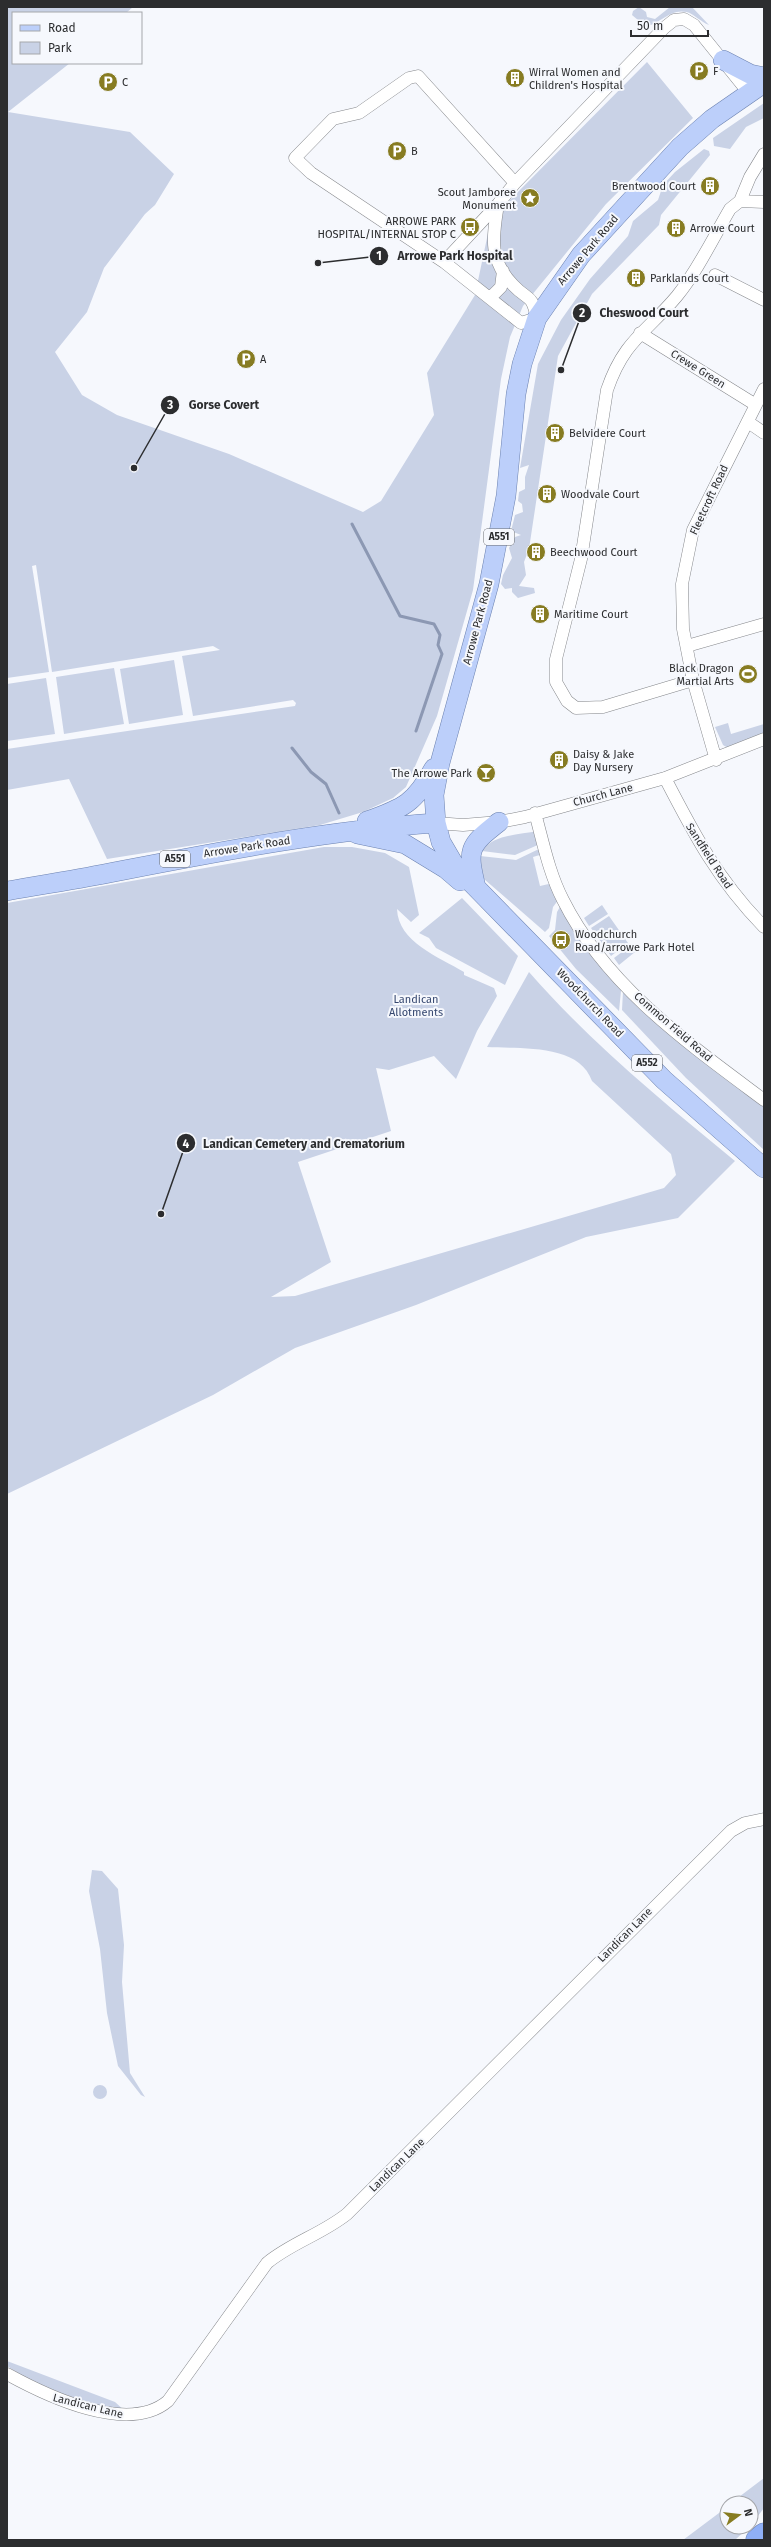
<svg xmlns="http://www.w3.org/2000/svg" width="771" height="2547" font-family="'Fira Sans',sans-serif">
<rect width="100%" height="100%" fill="#f6f8fd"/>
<path fill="#c9d2e6" d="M7,7H133L126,13H13V63H70L8,112L130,132L174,174L155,205L145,214L104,268L87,312L55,352L82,395L117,415L229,454L363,512L381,501L434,415L427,373L475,295L491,219L647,62L693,118L606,204L523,306L510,337L501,379L473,590L437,716L406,787L393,798L363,812L320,825L107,859L69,779L7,790V749L295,706L296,703L293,700L193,716L182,656L220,650L213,646L52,672L36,565L32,566L49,672L7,678Z
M639,7L646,12L647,17L655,19L670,7H692L709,25C701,22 694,14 687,12C669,8 660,25 645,26L632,15L633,11Z
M764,103V118L746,127L730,149L714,146L713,138Z
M704,149L709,151L710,155L661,215L659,225L592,294L558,356L529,549L524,562L526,575L519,586L534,588L535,593L518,598L512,592V588L505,589L501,584L503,575L512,558L509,548L515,537L521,535L511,531L515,515L523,512L522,504L518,501L519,492L525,489V477L529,465L520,468L538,364L561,320L590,279L628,236L633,221L658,200L663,185L675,172Z
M174,660L183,715L129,724L120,669Z
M114,668L124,724L64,734L56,677Z
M46,678L55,734L7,741V684Z
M728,723L731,734L764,724V733L728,748L723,745L715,727Z
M538,831L540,844L515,855L482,851C494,834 518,835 538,831Z
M324,847H352L385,853L409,867L419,915L411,922L397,909C398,942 439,957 464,972V975L494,988L497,996L477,1031L456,1079L434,1056L389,1070L376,1068L391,1131L298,1162L331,1262L271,1297L295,1296L664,1188L676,1175L671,1154L592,1081C579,1043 520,1049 487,1047L529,972C590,1042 663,1102 735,1161L678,1218L586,1237L416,1305L295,1348L213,1395L7,1494V903Z
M541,848L543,854L533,857L540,886L553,883L559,899L553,907L549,928L545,932L484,879L479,867L480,856L516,860Z
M462,898L518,956L505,985L436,948L429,938L419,933Z
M561,905L623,989L621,991L619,1011L576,969L549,936L555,930L557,912Z
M602,905L608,914L589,926L584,918Z
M609,916L628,943L611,956L591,928Z
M630,946L635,952L619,965L614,958Z
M623,991L764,1104V1150L686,1078L622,1010Z
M92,1870L102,1871L118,1889L124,1945L122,1982L130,2073L145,2097L141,2095L118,2066L107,2013L100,1949L89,1891Z
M93 2092a7 7 0 1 1 14 0a7 7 0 1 1-14 0Z
M7,2361L115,2402L126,2412L63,2396L29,2380L7,2366Z
M764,2478V2508L751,2525V2503H731Z
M727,2507V2527H749L735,2540H683Z"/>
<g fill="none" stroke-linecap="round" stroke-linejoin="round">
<path stroke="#8c98b3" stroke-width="3" d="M352,524L400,616L434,624L440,635L438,645L442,654L416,731
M292,748L311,772L326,784L339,813"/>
<g stroke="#85878b" stroke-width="13">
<path id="minor" d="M740,201L764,202
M498,204C493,236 488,259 513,285C529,302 531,292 537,318L521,323L444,262L311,173L295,158L333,119L359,113L409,78L418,76L515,183
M444,262L498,204L515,183L664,28L674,20L684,19L694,25L748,92
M715,275L764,300
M491,297L501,287L503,271
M640,333L756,405
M748,422L764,433
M687,646L764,624
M693,680L603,707L576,708L567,701L556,682V659L581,559L607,390C624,340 646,333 677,296C698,270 713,238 730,209L740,201L750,177L764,154
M716,760L693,680L683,629L682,584L693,530L764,389
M665,778C695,836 718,880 764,927
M535,813C543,842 549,873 563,900C606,986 689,1044 764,1100
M436,823L463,825L499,822L525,817L665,778L764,739
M7,2374C47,2396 128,2435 168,2401L267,2263C291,2243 322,2234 347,2214L731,1831L745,1823L764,1819"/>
</g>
<g stroke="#6c82b0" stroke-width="20">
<path id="primary" d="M723,60L750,74L764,77
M764,83L712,119L680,147L581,255L537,318L522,364L516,394L506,496L489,584L440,763L434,795L436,823L441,842L455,866L664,1080L764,1168
M367,821C404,808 415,803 434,768
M357,834L405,844L446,869L460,881
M476,887C467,850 468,846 499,822
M7,891C34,886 61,882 88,877C203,855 318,831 436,823"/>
</g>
<g stroke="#6c82b0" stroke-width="23">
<path id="motorway" d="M757,2540L764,2534"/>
</g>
<use href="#minor" stroke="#fff" stroke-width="12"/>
<use href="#primary" stroke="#bccffa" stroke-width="19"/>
<use href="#motorway" stroke="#8faff6" stroke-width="22"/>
</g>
<defs>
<g id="parking-disc" transform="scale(1)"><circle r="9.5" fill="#877c22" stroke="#f6f8fd"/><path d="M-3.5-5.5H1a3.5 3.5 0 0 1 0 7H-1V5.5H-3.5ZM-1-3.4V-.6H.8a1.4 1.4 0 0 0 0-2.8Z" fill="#fff"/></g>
<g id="building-disc" transform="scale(1)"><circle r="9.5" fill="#877c22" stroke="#f6f8fd"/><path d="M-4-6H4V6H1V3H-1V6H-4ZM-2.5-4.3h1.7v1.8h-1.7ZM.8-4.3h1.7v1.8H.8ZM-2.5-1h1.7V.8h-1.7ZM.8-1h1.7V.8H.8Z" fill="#fff"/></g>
<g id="sight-disc" transform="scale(1)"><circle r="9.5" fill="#877c22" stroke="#f6f8fd"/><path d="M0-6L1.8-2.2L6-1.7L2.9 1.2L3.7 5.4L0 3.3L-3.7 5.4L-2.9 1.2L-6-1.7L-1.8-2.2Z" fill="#fff"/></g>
<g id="bus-disc" transform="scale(1)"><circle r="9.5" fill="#877c22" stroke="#f6f8fd"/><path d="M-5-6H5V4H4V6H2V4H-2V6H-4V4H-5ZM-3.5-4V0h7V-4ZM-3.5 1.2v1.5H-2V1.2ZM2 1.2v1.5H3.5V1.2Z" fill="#fff"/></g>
<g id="stadium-disc" transform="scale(1)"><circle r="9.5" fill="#877c22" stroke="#f6f8fd"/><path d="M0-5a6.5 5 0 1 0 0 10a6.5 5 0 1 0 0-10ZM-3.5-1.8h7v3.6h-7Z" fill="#fff"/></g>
<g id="bar-disc" transform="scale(1)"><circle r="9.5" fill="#877c22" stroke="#f6f8fd"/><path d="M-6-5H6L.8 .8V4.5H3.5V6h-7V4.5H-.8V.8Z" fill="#fff"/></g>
</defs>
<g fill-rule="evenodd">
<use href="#parking-disc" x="699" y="71"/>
<use href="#building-disc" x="515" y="78"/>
<use href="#parking-disc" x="108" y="82"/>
<use href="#parking-disc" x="397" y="151"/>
<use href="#building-disc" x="710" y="186"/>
<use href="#sight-disc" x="530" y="198"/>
<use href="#bus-disc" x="470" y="227"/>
<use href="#building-disc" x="676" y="228"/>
<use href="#building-disc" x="636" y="278"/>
<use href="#parking-disc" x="246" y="359"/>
<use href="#building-disc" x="555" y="433"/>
<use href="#building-disc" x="547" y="494"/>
<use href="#building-disc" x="536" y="552"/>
<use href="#building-disc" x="540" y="614"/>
<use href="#stadium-disc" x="748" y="674"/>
<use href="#building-disc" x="559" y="760"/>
<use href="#bar-disc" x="486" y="773"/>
<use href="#bus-disc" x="561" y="940"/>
</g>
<g text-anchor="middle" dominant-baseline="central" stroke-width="4" stroke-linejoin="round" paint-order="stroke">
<g fill="#f6f8fd" stroke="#696a6d" stroke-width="1">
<rect x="484" y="529" width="30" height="16" rx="3"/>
<rect x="160" y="851" width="30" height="16" rx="3"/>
<rect x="632" y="1055" width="30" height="16" rx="3"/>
</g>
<g font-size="10" font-weight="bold" fill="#2c2d2f">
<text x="499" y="537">A551</text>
<text x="175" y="859">A551</text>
<text x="647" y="1063">A552</text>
</g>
<g font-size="11" fill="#2c2d2f" stroke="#f6f8fd" text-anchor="start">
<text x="713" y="71">F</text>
<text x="529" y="72">Wirral Women and<tspan x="529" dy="13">Children's Hospital</tspan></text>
<text x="122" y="82">C</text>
<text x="411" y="151">B</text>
<text x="696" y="186" text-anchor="end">Brentwood Court</text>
<text x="516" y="192" text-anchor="end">Scout Jamboree<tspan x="516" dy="13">Monument</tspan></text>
<text x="456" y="221" text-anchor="end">ARROWE PARK<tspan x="456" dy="13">HOSPITAL/INTERNAL STOP C</tspan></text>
<text x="690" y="228">Arrowe Court</text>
<text x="650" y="278">Parklands Court</text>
<text x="260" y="359">A</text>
<text x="569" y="433">Belvidere Court</text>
<text x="561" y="494">Woodvale Court</text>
<text x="550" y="552">Beechwood Court</text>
<text x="554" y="614">Maritime Court</text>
<text x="734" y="668" text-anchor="end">Black Dragon<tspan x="734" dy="13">Martial Arts</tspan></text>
<text x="573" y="754">Daisy &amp; Jake<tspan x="573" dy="13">Day Nursery</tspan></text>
<text x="472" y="773" text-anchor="end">The Arrowe Park</text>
<text x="575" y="934">Woodchurch<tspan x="575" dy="13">Road/arrowe Park Hotel</tspan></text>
</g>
<g font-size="11" fill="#2c2d2f" stroke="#f6f8fd">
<text transform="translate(588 250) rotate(-50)">Arrowe Park Road</text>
<text transform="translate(698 369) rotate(32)">Crewe Green</text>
<text transform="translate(709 500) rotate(-65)">Fleetcroft Road</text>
<text transform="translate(478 622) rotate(-75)">Arrowe Park Road</text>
<text transform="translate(603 795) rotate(-15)">Church Lane</text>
<text transform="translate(247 847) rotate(-9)">Arrowe Park Road</text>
<text transform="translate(709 856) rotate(57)">Sandfield Road</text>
<text transform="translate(590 1003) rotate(46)">Woodchurch Road</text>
<text transform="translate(673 1027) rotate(41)">Common Field Road</text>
<text transform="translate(625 1935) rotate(-45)">Landican Lane</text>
<text transform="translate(397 2165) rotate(-44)">Landican Lane</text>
<text transform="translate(88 2406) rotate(14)">Landican Lane</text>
</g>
<g font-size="11" fill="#35476f" stroke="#f6f8fd">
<text x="416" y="999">Landican<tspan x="416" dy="13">Allotments</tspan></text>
</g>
</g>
<path fill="none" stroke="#2c2d2f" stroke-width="1.5" d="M318 263L379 256M561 370L582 313M134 468L170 405M161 1214L186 1143"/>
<g fill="#2c2d2f" stroke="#f6f8fd" stroke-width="1.5">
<circle cx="318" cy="263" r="4"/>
<circle cx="561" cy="370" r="4"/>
<circle cx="134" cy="468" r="4"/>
<circle cx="161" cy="1214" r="4"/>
<circle cx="379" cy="256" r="10"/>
<circle cx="582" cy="313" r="10"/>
<circle cx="170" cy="405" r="10"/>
<circle cx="186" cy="1143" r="10"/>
</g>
<g font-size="12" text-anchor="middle" font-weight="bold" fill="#fff">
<text x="379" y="260">1</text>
<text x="582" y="317">2</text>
<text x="170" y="409">3</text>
<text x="186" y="1148">4</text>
</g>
<g font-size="12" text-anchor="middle" font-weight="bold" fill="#2c2d2f" stroke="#f6f8fd" stroke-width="4" stroke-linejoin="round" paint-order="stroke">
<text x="455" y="260">Arrowe Park Hospital</text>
<text x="644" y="317">Cheswood Court</text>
<text x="224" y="409">Gorse Covert</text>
<text x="304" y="1148">Landican Cemetery and Crematorium</text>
</g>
<rect width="771" height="2547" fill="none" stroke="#2c2d2f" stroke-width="16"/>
<rect x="12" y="12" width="130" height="52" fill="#f6f8fd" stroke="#a5a7ab"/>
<rect x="20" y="25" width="20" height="6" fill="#bccffa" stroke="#a5a7ab"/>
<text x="48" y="32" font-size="12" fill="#2c2d2f">Road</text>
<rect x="20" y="42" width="20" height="12" fill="#c9d2e6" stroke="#a5a7ab"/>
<text x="48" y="52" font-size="12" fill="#2c2d2f">Park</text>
<g transform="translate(739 2515) rotate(75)"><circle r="19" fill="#f6f8fd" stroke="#a5a7ab"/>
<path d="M0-3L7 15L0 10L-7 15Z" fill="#877c22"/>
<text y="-6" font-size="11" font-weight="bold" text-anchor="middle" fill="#2c2d2f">N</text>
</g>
<path d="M631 30v6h77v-6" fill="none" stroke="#2c2d2f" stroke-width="2"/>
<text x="637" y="30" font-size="12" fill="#2c2d2f" stroke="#f6f8fd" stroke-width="3" paint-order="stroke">50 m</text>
</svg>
